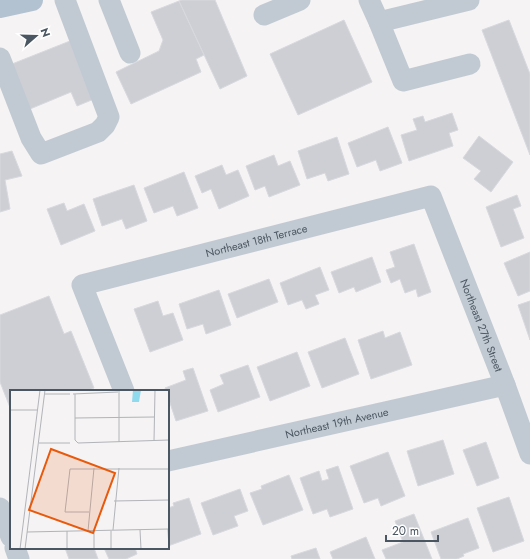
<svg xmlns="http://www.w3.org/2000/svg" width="530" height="559" font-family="Jost,sans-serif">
<rect width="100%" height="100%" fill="#f5f3f3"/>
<path fill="#cdcfd5" stroke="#d7d9de" d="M182,0H215L247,76L220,89L179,1Z
M179,1L204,55L196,59L201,72L131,104L116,72L159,51L163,40L151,12Z
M344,20L372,82L298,115L270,54Z
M509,20L530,74V155L482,30Z
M70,41L94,99L77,106L71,92L30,109L12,64Z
M452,113L458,130L449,133L453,146L409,161L401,135L417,130L413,119L423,116L425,122Z
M388,127L402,163L380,171L376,160L357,167L348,143Z
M479,136L513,162L491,192L474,179L481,171L463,158Z
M337,137L349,174L328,181L325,173L307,179L298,151Z
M12,151L22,176L5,180L10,209L0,212V154Z
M274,155L278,166L290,161L300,185L269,197L265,186L255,190L246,166Z
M222,165L226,175L238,170L249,196L219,209L211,189L202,193L195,176Z
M184,172L198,208L177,216L173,206L154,213L144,188Z
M134,185L147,221L126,229L122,219L102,226L93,199Z
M517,195L521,206L513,209L524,238L501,247L486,207Z
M64,203L67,211L84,204L95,231L61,245L47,209Z
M414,244L431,292L418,297L416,289L405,293L400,279L391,283L386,270L395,267L390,252Z
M530,252V291L518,296L504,263Z
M372,257L381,282L356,292L354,287L339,293L331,272Z
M320,267L329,290L315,295L319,304L306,309L302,300L288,305L280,283Z
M269,279L278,302L237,318L228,294Z
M219,290L231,325L206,334L203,324L187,329L179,304Z
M49,296L64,334L71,331L94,388L87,391H11V410L0,382V315Z
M158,301L163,316L173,313L183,340L150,352L134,309Z
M530,301V340L518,305Z
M383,331L385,338L400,332L412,365L371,379L358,340Z
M345,338L359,374L322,388L308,352Z
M297,352L310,386L270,401L257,367Z
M248,365L260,397L218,412L210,390L224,384L220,375Z
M193,368L208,411L176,421L168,397V391H166L165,388L186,380L183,371Z
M443,440L454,474L418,486L407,451Z
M486,442L499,478L477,486L463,450Z
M388,452L405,496L381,506L378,498L364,503L350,466Z
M338,466L353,509L330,517L327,509L313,514L300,478L319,471L322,481L329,479L326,470Z
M289,475L303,510L263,525L250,493L262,489L261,486Z
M240,489L248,511L234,516L238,526L213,535L201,503Z
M509,497L524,541L493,552L477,508Z
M189,498L201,534L168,546V508L174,506L173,503Z
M414,514L432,559H386L382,550L403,542L395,521Z
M468,518L479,548L463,554L464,556L457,559H441L431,532Z
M366,537L375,559H333L330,552Z
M65,548H94L98,559H69Z
M104,548H135L137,554L126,559H109Z
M316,548L320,559H292L291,556Z"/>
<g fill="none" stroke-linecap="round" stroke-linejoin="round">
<g stroke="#c1cad2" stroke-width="21">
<path d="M109,0L130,53"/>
<path d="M369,0L379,22L469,0"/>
<path d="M264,15L300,0"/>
<path d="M379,22L403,81L470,64"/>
<path d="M0,58L31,138L41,154L98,132L105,125L109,117L65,0"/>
<path id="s1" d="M124,391L82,285L431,196L505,385L530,454"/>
<path id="s2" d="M168,461L505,385"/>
<path d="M0,508L11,537"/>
<path d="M15,548L19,559"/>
</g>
<path stroke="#b3c2d1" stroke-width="22" d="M0,7L32,0"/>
</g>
<g text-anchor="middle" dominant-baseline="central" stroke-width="3" stroke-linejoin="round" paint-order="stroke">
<g font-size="11" fill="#4a5661" stroke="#fff">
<text stroke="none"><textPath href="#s1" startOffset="294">Northeast 18th Terrace</textPath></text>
<text stroke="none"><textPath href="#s1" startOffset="613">Northeast 27th Street</textPath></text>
<text stroke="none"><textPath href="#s2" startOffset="173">Northeast 19th Avenue</textPath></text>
</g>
</g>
<g transform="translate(10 390)">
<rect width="159" height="159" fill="#f5f3f3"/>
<path d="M123,0H131L129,12H122Z" fill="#90daee"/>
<path fill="none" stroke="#b1b4b9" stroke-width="1" d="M109,0V52M35,4H60M63,4L108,2M65,4V50L68,53L159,50M0,20H27M65,28L144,27M144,51L145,0M29,53H60M104,111L159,110M79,122H55L60,79H159M158,139L159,159M103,140L109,78M130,140L131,159M57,141V159M78,141L84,78M84,141V159M101,141V159M17,142L159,139M10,159L30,0M15,159L35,0"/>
<path fill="#e8590c" fill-opacity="0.15" stroke="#e8590c" stroke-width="2" d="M41,59L105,83L83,143L19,120Z"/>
<rect width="159" height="159" fill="none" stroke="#4a5661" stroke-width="2"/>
</g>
<g transform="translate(36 36) rotate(70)" stroke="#ffffff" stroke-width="3" paint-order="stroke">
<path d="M0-3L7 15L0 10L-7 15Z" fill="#4a5661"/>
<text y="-6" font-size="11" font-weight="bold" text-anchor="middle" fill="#4a5661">N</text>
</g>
<path d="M386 535v6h52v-6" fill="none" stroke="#4a5661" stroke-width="2"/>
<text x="392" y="535" font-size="12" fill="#4a5661" stroke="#ffffff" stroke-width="3" paint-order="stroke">20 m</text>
</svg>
